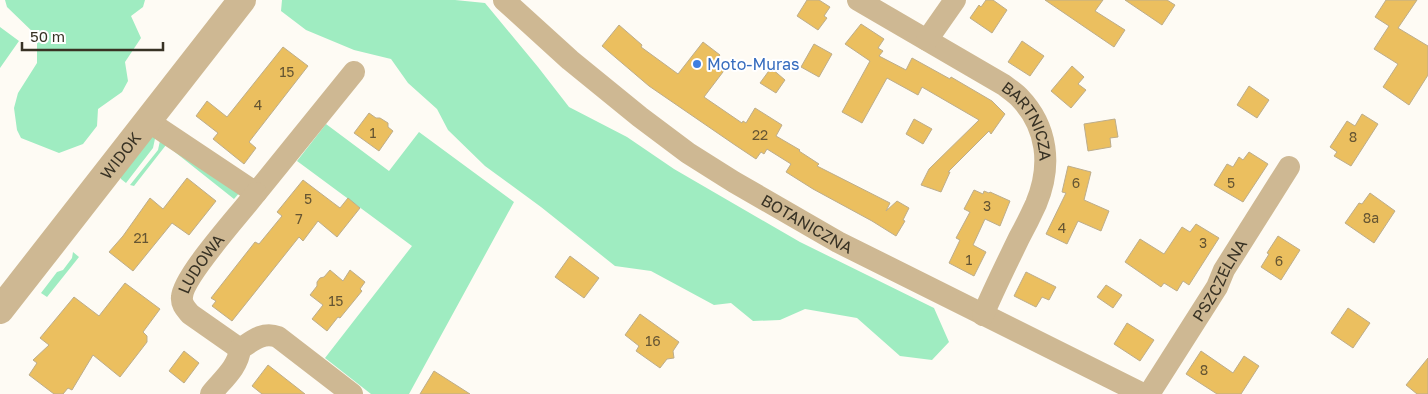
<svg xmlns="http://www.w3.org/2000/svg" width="1428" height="394" font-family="'Golos Text',sans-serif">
<rect width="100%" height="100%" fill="#fefbf4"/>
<path fill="#9fecc1" d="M5,0H145L143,7L131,16L141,38L125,62L128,81L122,92L98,109L97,126L83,144L59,153L21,138L17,130L14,108L18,93L37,63V36L7,7Z
M282,0H455L485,3L538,67L569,107L627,137L674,169L800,242L934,308L949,342L932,360L900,356L857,318L805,309L780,320L753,321L731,303L714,305L651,271L615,266L541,207L485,166L448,130L437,109L408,83L391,59L354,50L306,30L281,11Z
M0,27L19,41L0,68Z
M326,124L389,171L419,132L514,202L409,394H371L325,358L412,246L297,161Z
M149,134H156L153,148L126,183L121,179L120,172Z
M161,136L241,191L234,199L166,145L134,186L130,185L158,150Z
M73,252L79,257L47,297L41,293L57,272L63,270L72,258Z"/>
<path fill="#ebbf5f" stroke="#bdad8b" d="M807,0H819L830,7L824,16L827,18L818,30L797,16Z
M986,0H993L1007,10L992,33L970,18L979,5L981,7Z
M1045,0H1103L1095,11L1125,30L1114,47Z
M1125,0H1167L1175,5L1162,25Z
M1386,0H1417L1398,28L1428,46V75L1409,105L1383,87L1398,64L1374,49L1389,26L1375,17Z
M861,24L884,39L878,48L883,51L879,56L906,70L912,58L950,79L951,77L992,101L1005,114L991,134L989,131L948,172H950L941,192L921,185L929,169L979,120L922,87L918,95L887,78L862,123L842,112L870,61L845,44Z
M619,25L642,45L641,47L678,74L703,42L720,55L716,60L726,68L704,97L742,123L743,121L746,123L755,108L782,125L776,136L800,150L799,151L819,164L817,166L890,203L886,211L897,201L909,208L903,220L905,221L896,236L872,221L813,189L786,172L791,164L767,149L764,154L761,152L756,159L735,145L649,86L602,46Z
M1022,41L1044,56L1030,76L1008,62Z
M814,44L832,54L819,77L801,67Z
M283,47L308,66L249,142L256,148L244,164L213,139L218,133L196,116L207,101L227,117Z
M1072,66L1084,77L1078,84L1086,90L1071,108L1051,91Z
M771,68L785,80L776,93L760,83Z
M1249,86L1269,100L1257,118L1237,105Z
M369,113L376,118H380L388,123V127L393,131L379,151L354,133Z
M1362,114L1378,124L1351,166L1334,156L1337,152L1330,147L1347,121L1355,126Z
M914,119L932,129L923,144L906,134Z
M1115,119L1118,137L1110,138L1111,147L1088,151L1084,124Z
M1249,152L1268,164L1243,202L1214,185L1227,164L1233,167L1239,157L1243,160Z
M1068,166L1091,172L1084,200L1109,211L1101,231L1078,221L1067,244L1046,234L1066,193L1062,192Z
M187,178L216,201L189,235L172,223L133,271L109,252L123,236L150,198L163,209Z
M303,180L340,208L348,198L360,208L337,237L318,221L303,241L299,237L232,321L212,306L216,301L211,298L255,242L259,244L282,216L277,212Z
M974,190L983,194L984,191L989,193L990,192L1010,201L1000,226L985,219L973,245L986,252L974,276L949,263L960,240L956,238L970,212L964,209Z
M1370,193L1395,211L1374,243L1345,223L1359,203L1362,204Z
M1196,224L1219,238L1189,285L1183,281L1177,291L1164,283L1161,287L1125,262L1140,239L1164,254L1182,227L1190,232Z
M1278,236L1300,250L1281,280L1261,267L1269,254L1267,253Z
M570,256L599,278L584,298L555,277Z
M330,270L343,281L350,270L365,282L360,289L362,291L340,318L338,317L327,331L312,319L323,305L310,295L317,286V282L320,278L324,277Z
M1026,272L1056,287L1049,300L1042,297L1036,307L1014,296Z
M125,283L160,309L143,332L147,336V342L120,377L93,355L72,390L68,388L63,394H54L29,375L37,363L33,360L49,345L40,338L74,297L99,316Z
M1106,285L1122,295L1113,308L1097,297Z
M1348,308L1370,323L1353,348L1331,333Z
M640,314L679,342L673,351L674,358L667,359L660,368L636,351L639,346L625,335Z
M1127,323L1154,340L1140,361L1114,344Z
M184,351L199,363L184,383L169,371Z
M1201,351L1233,373L1244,356L1259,366L1241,394H1217L1186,374Z
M1428,358V394H1417L1406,385Z
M268,365L305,394H262L252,386Z
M434,371L470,394H420Z"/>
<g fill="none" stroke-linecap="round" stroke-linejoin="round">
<g stroke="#ceb893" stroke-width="22">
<path id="s1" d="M504,0L570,60L640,117L688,153L734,182L838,242L1143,394"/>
<path id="s2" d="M858,0L1004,85C1009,89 1015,93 1019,97C1048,127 1052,166 1036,204C1031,215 1025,227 1019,238C1007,263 994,289 983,315"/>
<path d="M927,40L955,0"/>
<path d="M148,121L256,193L354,72"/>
<path id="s3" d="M240,349L190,314C186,309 181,304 182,297C183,276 241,213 256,193"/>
<path d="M211,394C222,380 238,368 240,349C252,341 263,331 278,337L352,394"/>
<path id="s4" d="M1149,394L1217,287L1224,270L1289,167"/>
</g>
<path stroke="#ceb893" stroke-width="28" id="s5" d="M0,310L242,0"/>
</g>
<circle fill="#3f7fe0" stroke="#fff" stroke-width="2" cx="697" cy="64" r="5"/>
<g text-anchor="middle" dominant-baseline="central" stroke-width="4" stroke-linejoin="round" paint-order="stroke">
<g font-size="14" fill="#655533">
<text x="287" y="71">15</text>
<text x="258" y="104">4</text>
<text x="373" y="132">1</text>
<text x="760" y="134">22</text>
<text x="1353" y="136">8</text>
<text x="1076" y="182">6</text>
<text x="1231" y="182">5</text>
<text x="308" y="198">5</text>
<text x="987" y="205">3</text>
<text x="1371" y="217">8a</text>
<text x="299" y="218">7</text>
<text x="1062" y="227">4</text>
<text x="141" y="237">21</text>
<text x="1203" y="242">3</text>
<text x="969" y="259">1</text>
<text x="1279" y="260">6</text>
<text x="336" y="300">15</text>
<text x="653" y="340">16</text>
<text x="1204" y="369">8</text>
</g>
<g font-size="16" fill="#366cbe" stroke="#fff" text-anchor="start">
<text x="707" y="64">Moto-Muras</text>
</g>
<g font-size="16" fill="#383224" stroke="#fff">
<text stroke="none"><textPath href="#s2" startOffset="214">BARTNICZA</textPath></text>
<text stroke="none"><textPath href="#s5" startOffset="196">WIDOK</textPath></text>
<text stroke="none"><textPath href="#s1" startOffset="378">BOTANICZNA</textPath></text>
<text stroke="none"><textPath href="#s3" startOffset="119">LUDOWA</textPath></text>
<text stroke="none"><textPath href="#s4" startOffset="134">PSZCZELNA</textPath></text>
</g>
</g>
<path d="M22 42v8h141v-8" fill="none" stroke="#383224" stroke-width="2.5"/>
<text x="30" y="42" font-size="15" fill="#383224" stroke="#ffffff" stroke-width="4" paint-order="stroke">50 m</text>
</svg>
